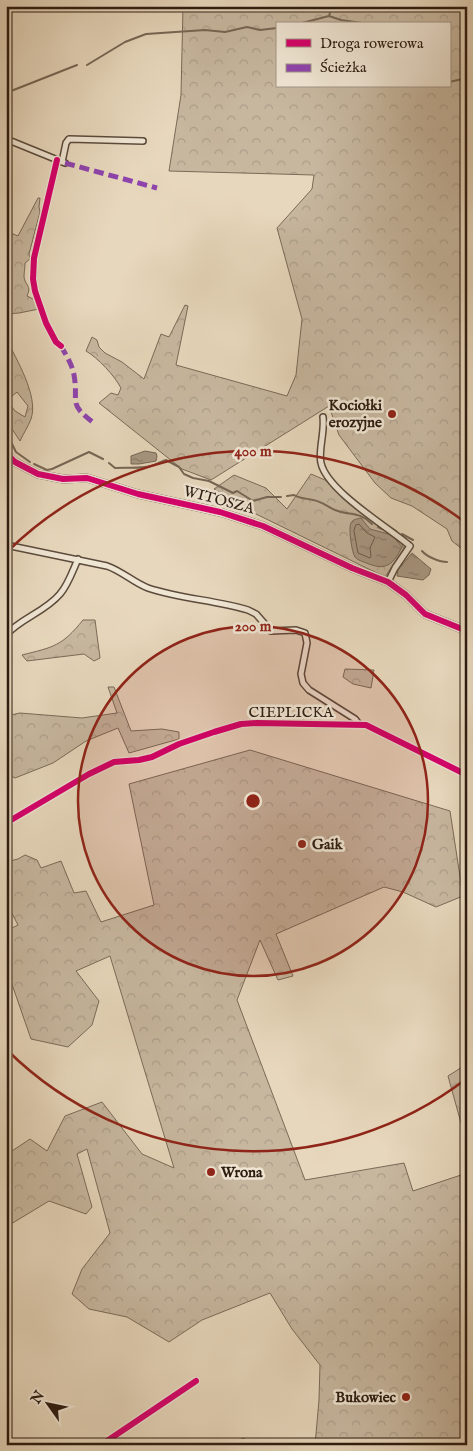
<svg xmlns="http://www.w3.org/2000/svg" width="473" height="1451" font-family="'IM FELL English',serif">
<defs>
<pattern id="forest-crowns" width="20" height="18" patternUnits="userSpaceOnUse" patternTransform="scale(1.25)"><rect width="20" height="18" fill="#c7b79f"/><path d="M2 6a3 3 0 1 1 6 0M12 15a3 3 0 1 1 6 0" fill="none" stroke="#ab9d88"/></pattern>
<pattern id="water-ripples" width="26" height="14" patternUnits="userSpaceOnUse" patternTransform="scale(1.25)"><rect width="26" height="14" fill="#a89782"/><path d="M2 4q2-2 4 0t4 0M15 11q2-2 4 0t4 0" fill="none" stroke="#897a69"/></pattern>
</defs>
<rect width="100%" height="100%" fill="#e7d7bc"/>
<filter id="stains"><feTurbulence type="fractalNoise" baseFrequency=".004" numOctaves="4"/><feColorMatrix values="0 0 0 0 .2 0 0 0 0 .09 0 0 0 0 .02 0 0 0 .5 -.17"/></filter>
<radialGradient id="worn" r=".72"><stop offset=".6" stop-color="#630" stop-opacity="0"/><stop offset="1" stop-color="#630" stop-opacity=".3"/></radialGradient>
<path fill="url(#forest-crowns)" stroke="#7a6a58" fill-rule="evenodd" d="M183,6H467V553L452,541L447,529L412,506L391,498L375,483L339,435L329,406L211,480L182,469L99,403L111,393L118,395L121,388C114,375 98,358 86,351L92,337L97,340L99,347L105,353L122,362L144,379L161,334L169,337L185,305L188,306L176,365L287,396L296,375L302,319L277,228L312,189L314,175L169,171L181,95ZM277,24H449V86H277Z
M38,198H40L39,207L40,212L29,254L30,259L25,263C25,268 24,273 24,277C25,286 32,285 27,296L35,300L39,309L19,313L6,314V231L18,236Z
M6,338C16,359 39,396 31,419C28,427 23,434 20,441L6,420ZM17,392L28,406L25,417L15,411L7,400Z
M311,474L325,480L361,512L400,541L404,548L385,577L256,514L214,489L234,475L266,488L287,509Z
M83,620H95L100,658L94,661L84,654L27,661L22,655C54,647 62,646 83,620Z
M345,669L374,670L371,688L353,684L343,677Z
M108,687H114L131,731L162,729L179,732V739L129,753L118,728L86,741L53,763L15,778L6,773V716L20,713L82,718L117,713Z
M250,750L450,811L463,896L436,907L403,892L384,887L276,934L293,976L278,980L260,940L237,1000L305,1180L404,1163L413,1191L467,1173V1445H315L319,1400L320,1365L292,1329L270,1293L202,1320L169,1342L127,1317L89,1309L72,1294L82,1269L110,1233L87,1149L77,1154L92,1207L86,1214L49,1201L6,1227V1155L30,1139L47,1151L65,1116L102,1102L142,1154L174,1168L110,956L76,971L99,1001L92,1025L68,1047L31,1039L6,967V931L18,925L6,902V862L18,859L25,855L37,860L41,868L61,861L74,893L86,891L101,922L154,905L129,784Z
M467,1064V1127L461,1123L448,1076Z"/>
<path fill="url(#water-ripples)" stroke="#765" d="M145,451L156,453L157,456L156,461L139,464H131V456Z
M361,518L370,529L392,535L402,547C394,563 387,571 369,564C365,562 358,561 355,557C352,553 348,528 351,523C353,519 357,519 361,518Z
M412,553L431,569L429,575L423,580L397,576L398,570Z"/>
<g fill="none" stroke-linecap="round" stroke-linejoin="round">
<path stroke="#6a5a4a" stroke-width="1" d="M356,525L359,524L367,533L375,537L370,548L371,556L370,558L358,553L354,531Z"/>
<path stroke="#765" stroke-width="2" d="M329,16L341,20L369,24
M298,24L329,16L332,6
M87,65L125,42L146,34L205,30L225,32L247,27L260,30L277,28
M449,82L467,78
M6,93L77,65
M6,432L16,452L30,462
M109,463L115,468C127,467 139,469 151,466C157,465 161,461 166,460L179,467L184,474L193,478L209,481L233,493L237,491L253,501L267,497H281
M34,464L47,470L52,469L89,452L103,459
M287,496L294,495C300,499 306,498 313,500C321,501 328,507 335,510C350,516 359,511 372,524
M388,526L396,531
M378,527L382,529
M402,534L413,540
M422,551C427,557 440,562 447,562
M462,570L464,581L463,598L467,602"/>
<g stroke="#5c4b3c" stroke-width="8">
<path id="street" d="M6,139L65,163
M57,160L34,258L33,279L35,291L46,323L56,342L61,346
M62,162L66,143L69,139L143,141
M323,417C325,432 318,451 321,463C327,491 388,527 410,546L395,568L388,582
M6,545L107,566C122,571 134,583 148,588C181,599 215,600 248,610L256,614L271,631L296,630L305,633L307,643L301,674L303,683L309,690L355,719L359,724
M6,635C21,618 45,612 60,594C68,585 73,570 78,559
M6,823L89,774L114,762L139,760L152,757L179,744L214,732L241,724L257,723L366,725L467,775
M101,1445L196,1381
M238,1445L243,1442"/>
</g>
<g stroke="#2d1c11" stroke-width="9">
<path id="secondary" d="M6,453L15,462L38,474L63,479L87,478L138,494L220,512L263,526L352,568L388,582L406,595L425,614L467,631"/>
</g>
<use href="#street" stroke="#efe5d3" stroke-width="5"/>
<use href="#secondary" stroke="#efe5d3" stroke-width="7"/>
<path stroke="#8e44ad" stroke-width="5" stroke-dasharray="10 5" stroke-linecap="butt" d="M65,163L157,188
M61,346C66,355 72,364 74,375C79,403 67,403 94,423"/>
<g stroke="#efe5d3" stroke-width="9">
<path id="cycleway" d="M57,160L34,258L33,279L35,291L46,323L56,342L61,346
M6,453L15,462L38,474L63,479L87,478L138,494L220,512L263,526L352,568L388,582L406,595L425,614L467,631
M6,823L89,774L114,762L139,760L152,757L179,744L214,732L241,724L257,723L366,725L467,775
M101,1445L196,1381"/>
</g>
<use href="#cycleway" stroke="#d6006c" stroke-width="6"/>
</g>
<circle cx="253" cy="801" r="175" fill="#8f2418" fill-opacity=".12"/>
<g fill="none" stroke="#8f2418" stroke-width="2.5">
<circle cx="253" cy="801" r="175"/>
<path d="M466 1079A350 350 0 0 1 8 1051M8 551A350 350 0 0 1 466 523"/>
</g>
<g fill="#8f2418" stroke="#efe5d3" stroke-width="2">
<circle cx="392" cy="414" r="5"/>
<circle cx="302" cy="844" r="5"/>
<circle cx="211" cy="1172" r="5"/>
<circle cx="406" cy="1397" r="5"/>
</g>
<g text-anchor="middle" dominant-baseline="central" stroke-width="5" stroke-linejoin="round" paint-order="stroke">
<g font-size="15" font-weight="bold" fill="#2d1c11" stroke="#efe5d3" text-anchor="end">
<text x="382" y="405">Kociołki<tspan x="382" dy="17">erozyjne</tspan></text>
<text x="312" y="844" text-anchor="start">Gaik</text>
<text x="221" y="1172" text-anchor="start">Wrona</text>
<text x="396" y="1397">Bukowiec</text>
</g>
<g font-size="15" fill="#2d1c11" stroke="#efe5d3">
<text transform="translate(219 500) rotate(15)">WITOSZA</text>
<text x="291" y="712">CIEPLICKA</text>
</g>
</g>
<circle cx="253" cy="801" r="8" fill="#8f2418" stroke="#efe5d3" stroke-width="2.5"/>
<g font-size="15" text-anchor="middle" font-weight="bold" fill="#8f2418" stroke="#efe5d3" stroke-width="5" stroke-linejoin="round" paint-order="stroke">
<text x="253" y="456">400 m</text>
<text x="253" y="631">200 m</text>
</g>
<rect width="473" height="1451" fill="none" stroke="#e7d7bc" stroke-width="25"/>
<rect x="8" y="8" width="458" height="1436" fill="none" stroke="#2d1c11" stroke-width="2.5"/>
<rect x="12" y="12" width="448" height="1426" fill="none" stroke="#2d1c11"/>
<rect x="276" y="22" width="175" height="65" fill="#efe5d3" stroke="#a19585"/>
<rect x="286" y="39" width="25" height="8" fill="#d6006c" stroke="#a19585"/>
<text x="320" y="48" font-size="15" fill="#2d1c11">Droga rowerowa</text>
<rect x="286" y="64" width="25" height="8" fill="#8e44ad" stroke="#a19585"/>
<text x="320" y="72" font-size="15" fill="#2d1c11">Ścieżka</text>
<g transform="translate(48 1404) rotate(303)" stroke="#efe5d3" stroke-width="4" paint-order="stroke">
<path d="M0-4L9 19L0 12L-9 19Z" fill="#2d1c11"/>
<text y="-8" font-size="14" font-weight="bold" text-anchor="middle" fill="#2d1c11">N</text>
</g>
<rect width="100%" height="100%" filter="url(#stains)"/>
<rect width="100%" height="100%" fill="url(#worn)"/>
</svg>
